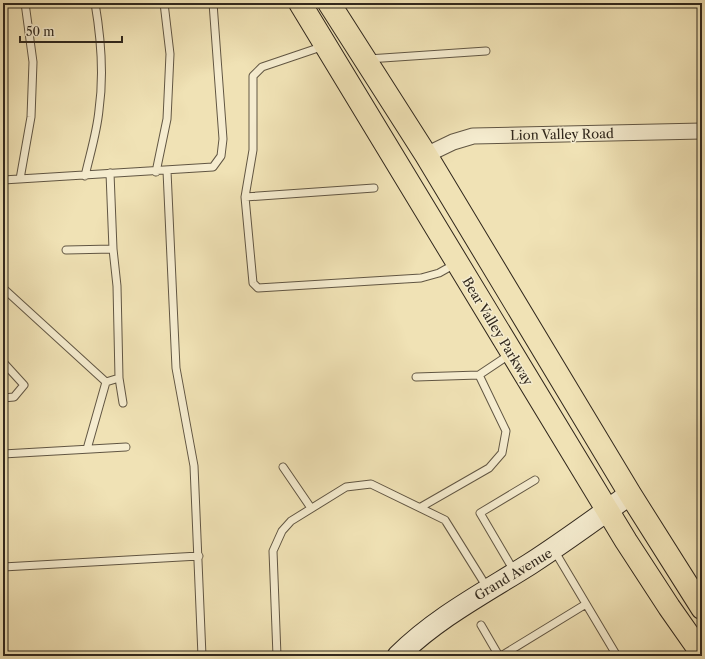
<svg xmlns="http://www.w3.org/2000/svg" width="705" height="659" font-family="'Libre Caslon Text',serif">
<rect width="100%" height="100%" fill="#f0e2b5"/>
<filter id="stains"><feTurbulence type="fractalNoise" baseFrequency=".005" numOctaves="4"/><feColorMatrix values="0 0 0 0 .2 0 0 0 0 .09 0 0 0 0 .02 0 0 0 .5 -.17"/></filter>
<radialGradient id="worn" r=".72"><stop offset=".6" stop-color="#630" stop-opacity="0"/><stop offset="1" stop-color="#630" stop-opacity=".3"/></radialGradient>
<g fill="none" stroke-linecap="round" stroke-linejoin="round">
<g stroke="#615643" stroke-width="9">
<path id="lane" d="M324,46L262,67L253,76V150L245,197L253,283L258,288L421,278L439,273L455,264
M368,59L486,51
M167,171L176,368L194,466L202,656
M156,172L167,119L170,54L164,3
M110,173L113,249L117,286L119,378L123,403
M85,176C90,154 97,132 99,110C104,75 101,38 95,3
M20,179L31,117L33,62L25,3
M3,180L213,167L221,156L223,139L213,3
M245,197L374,188
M66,250L113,249
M3,288L106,382L119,378
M3,362L24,385L14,397L3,398
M416,377L479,375L509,355
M87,449L106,382
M3,454L126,447
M283,467L311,508
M421,507L489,468L502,453L506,431L479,375
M554,550L617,656
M3,567L199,556
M514,571L480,513L535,480
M481,625L499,656
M277,656L273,551L282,531L291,521L346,487L371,484L445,520L488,589
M501,656L586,604"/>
</g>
<g stroke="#615643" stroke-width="17">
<path id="street" d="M426,155L453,142L473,136L702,131"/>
</g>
<g stroke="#31281d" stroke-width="23">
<path id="secondary" d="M398,656C436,618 484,593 530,564C564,542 597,518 630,494"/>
</g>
<g stroke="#31281d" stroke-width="24">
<path id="primary" d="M300,3L626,541L669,607L702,654
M329,3L426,155L630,494L702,608"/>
</g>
<use href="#lane" stroke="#f5eccf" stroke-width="7"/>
<use href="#street" stroke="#f5eccf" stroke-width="15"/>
<use href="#secondary" stroke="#f5eccf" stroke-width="21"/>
<use href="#primary" stroke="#f0e2b5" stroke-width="22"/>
</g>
<g text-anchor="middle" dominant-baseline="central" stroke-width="3" stroke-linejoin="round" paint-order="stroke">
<g font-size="13" fill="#31281d" stroke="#f5eccf">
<text transform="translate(562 134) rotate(-1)">Lion Valley Road</text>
<text transform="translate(498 331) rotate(59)">Bear Valley Parkway</text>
<text transform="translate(513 574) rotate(-31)">Grand Avenue</text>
</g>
</g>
<rect width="705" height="659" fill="none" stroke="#f0e2b5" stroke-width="16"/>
<rect x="4" y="4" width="697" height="651" fill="none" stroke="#31281d" stroke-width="2"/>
<rect x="8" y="8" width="689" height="643" fill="none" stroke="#31281d"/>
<path d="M20 36v6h102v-6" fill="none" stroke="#31281d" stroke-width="2"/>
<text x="26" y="36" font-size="12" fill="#31281d" stroke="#f5eccf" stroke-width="3" paint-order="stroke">50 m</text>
<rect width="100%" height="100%" filter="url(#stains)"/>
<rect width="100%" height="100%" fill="url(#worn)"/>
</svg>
